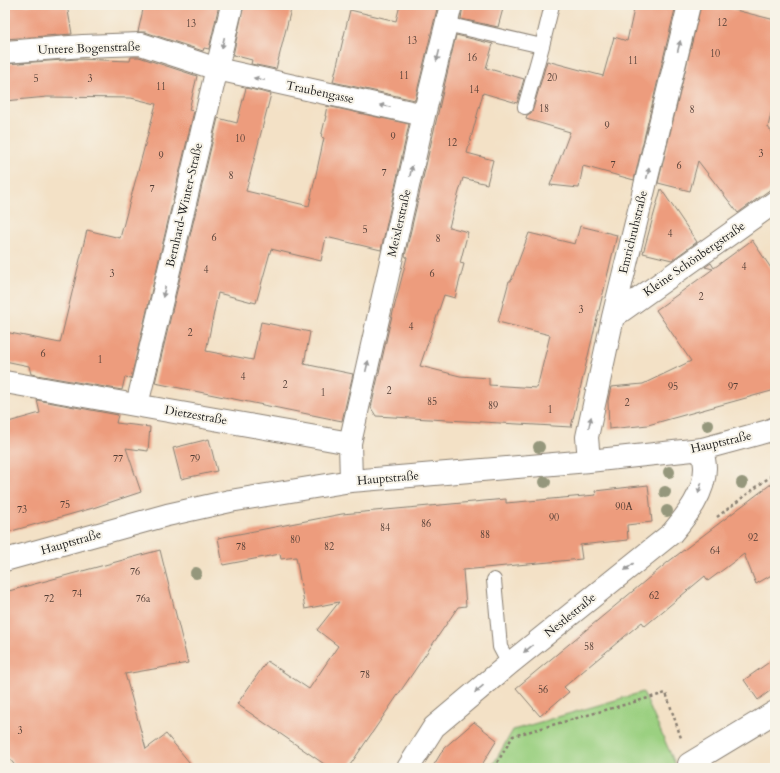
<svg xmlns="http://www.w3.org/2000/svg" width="780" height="773" font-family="Cardo,serif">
<rect width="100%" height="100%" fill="#f7f3e8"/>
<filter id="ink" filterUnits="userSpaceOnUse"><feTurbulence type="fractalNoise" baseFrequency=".025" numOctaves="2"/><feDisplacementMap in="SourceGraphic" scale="8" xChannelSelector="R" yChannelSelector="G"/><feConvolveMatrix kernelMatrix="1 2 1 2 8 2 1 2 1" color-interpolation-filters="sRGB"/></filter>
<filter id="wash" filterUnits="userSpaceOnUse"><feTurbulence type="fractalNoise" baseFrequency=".012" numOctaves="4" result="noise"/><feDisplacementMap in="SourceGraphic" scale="16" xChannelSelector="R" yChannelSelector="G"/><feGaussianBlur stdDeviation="0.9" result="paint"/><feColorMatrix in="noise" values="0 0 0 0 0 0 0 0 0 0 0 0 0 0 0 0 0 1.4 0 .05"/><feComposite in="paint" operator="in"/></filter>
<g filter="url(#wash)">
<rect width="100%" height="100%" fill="#f3e1c6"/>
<path fill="#9bd081" stroke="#5c764e" d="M643,692L677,768H491L513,730Z"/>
<g id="blocks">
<path fill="#ed9c7d" d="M5,5H67L72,34L5,39Z
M144,5H219L209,49L204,48L203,51L145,32H138Z
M244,5H292L276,69L251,64L252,60L233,55Z
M400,5H438L415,100L333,82L350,10L396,21Z
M463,5H504L498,27L461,19Z
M635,5H676L634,180L583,166L579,188L550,185L570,132L526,119L527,115L531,113L533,109L547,61L603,76L614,37L627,41Z
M701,5H715L775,20V96L768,127L775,136V186L738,213L698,161L690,191L658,183Z
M456,35L493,44L486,68L524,79L517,103L483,93L467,153L493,160L487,184L463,178L449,227L468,232L460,263L464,264L455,298L444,295L420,366L460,376L489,378V385L537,388L550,335L498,322L509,281H511L529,233L575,244L580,226L617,235L571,427L376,416L371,408L389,328L407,257L405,256Z
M131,57H139L197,76L189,110L194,111L131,378L125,377L122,390L31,374L29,366L5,361V332L60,343L87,230L120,238L156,104L131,98L47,97L5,101V64L77,59L130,61Z
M246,88L271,94L246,191L309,206L324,138L321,137L326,116H325L327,106L409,124L381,250L326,237L321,261L271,249L256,303L218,293L206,351L253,360L261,322L310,332L304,364L353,374L342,421L155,383L218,118L237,123Z
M661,189L697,242L672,260L643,253Z
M752,240L775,274V390L648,425L609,429L608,401L611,387L643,384L691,361L656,310L713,269L705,267L711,263L714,268Z
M37,400L118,415L116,423L150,427L148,451L126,448L141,492L93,508L8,532L5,520V423L40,413Z
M209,439L217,471L181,479L173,448Z
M775,481V573L756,584L744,554L708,581L705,576L645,626L642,622L564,687L569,692L540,716L516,688L668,562Z
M648,485L652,522L627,525L628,540L580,545L582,559L463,570L466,606L458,607L348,768H330L237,704L267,661L309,689L338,646L317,630L339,602L305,609L296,557L281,559L280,554L223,565L218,538L342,514L506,499V503L596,495L595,491Z
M160,550L188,663L125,674L146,749L166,734L194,768H17L5,753V592Z
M775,658V687L758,700L744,680Z
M474,722L497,740L480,768H432L444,748Z"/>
</g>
</g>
<g filter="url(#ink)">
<use href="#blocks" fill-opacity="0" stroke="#887e71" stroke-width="1"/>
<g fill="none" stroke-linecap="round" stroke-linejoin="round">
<g stroke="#887e71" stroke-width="16">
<path id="service" d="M446,24L542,46L525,107
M542,46L552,5
M494,580L500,647L509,664"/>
</g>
<g stroke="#887e71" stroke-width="24">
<path id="minor" d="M5,52L83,46L141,44L217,69L424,115
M613,317L775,202
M5,382L350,443L351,481
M137,405L232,5
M350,443L424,115L451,5
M589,461L587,437L613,317L689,5
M5,560L167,515L230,501L351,481L589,461L702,449L768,431L775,428
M689,764L775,712
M408,768L434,727L509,664L672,533C687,515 705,493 705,468C705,462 703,455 702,449"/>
</g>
<path stroke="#887e71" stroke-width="2.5" stroke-dasharray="3 3" stroke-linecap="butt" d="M717,517L775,473
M494,768L513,736L666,693L681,738"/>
<use href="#service" stroke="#fff" stroke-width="14"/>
<use href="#minor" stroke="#fff" stroke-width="22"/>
</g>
<g fill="#95977c">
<circle cx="708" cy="425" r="6"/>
<circle cx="539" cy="447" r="6"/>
<circle cx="669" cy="472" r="6"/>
<circle cx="545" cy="482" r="6"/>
<circle cx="742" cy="483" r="6"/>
<circle cx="665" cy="492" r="6"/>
<circle cx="667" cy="511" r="6"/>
<circle cx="196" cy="573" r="6"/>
</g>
<defs><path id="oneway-solid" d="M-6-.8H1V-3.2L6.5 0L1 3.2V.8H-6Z"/></defs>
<g fill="#999">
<use href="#oneway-solid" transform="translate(223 43) rotate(103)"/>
<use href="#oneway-solid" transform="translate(679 46) rotate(-76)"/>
<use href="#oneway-solid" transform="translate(438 56) rotate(104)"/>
<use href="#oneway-solid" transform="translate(259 79) rotate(-168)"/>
<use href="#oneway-solid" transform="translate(385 106) rotate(-168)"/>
<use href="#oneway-solid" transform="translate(411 171) rotate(-77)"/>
<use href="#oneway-solid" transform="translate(648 173) rotate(-76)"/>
<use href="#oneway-solid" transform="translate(164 292) rotate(103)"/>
<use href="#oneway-solid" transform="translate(367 366) rotate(-77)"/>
<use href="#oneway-solid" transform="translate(590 422) rotate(-78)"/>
<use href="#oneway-solid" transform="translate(700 488) rotate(107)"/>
<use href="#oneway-solid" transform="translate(629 567) rotate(141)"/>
<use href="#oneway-solid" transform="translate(528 649) rotate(141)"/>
<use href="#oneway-solid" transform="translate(479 689) rotate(140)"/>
</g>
</g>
<g text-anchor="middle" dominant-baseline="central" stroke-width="4" stroke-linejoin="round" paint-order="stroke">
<g font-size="10" fill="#503c34">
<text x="722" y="23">12</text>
<text x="191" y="24">13</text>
<text x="412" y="41">13</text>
<text x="715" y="54">10</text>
<text x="472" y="58">16</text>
<text x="633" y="61">11</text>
<text x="404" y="76">11</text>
<text x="552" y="78">20</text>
<text x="36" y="79">5</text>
<text x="90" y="79">3</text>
<text x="161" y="87">11</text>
<text x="474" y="90">14</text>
<text x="544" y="109">18</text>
<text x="692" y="110">8</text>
<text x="607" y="126">9</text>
<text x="393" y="137">9</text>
<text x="240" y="139">10</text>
<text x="452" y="143">12</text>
<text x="761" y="154">3</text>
<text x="161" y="156">9</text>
<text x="613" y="165">7</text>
<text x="679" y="166">6</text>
<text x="384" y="173">7</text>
<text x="231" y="176">8</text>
<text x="152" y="189">7</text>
<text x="365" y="230">5</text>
<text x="670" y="234">4</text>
<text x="214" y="238">6</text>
<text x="438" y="239">8</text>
<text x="744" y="267">4</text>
<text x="206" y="270">4</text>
<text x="112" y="274">3</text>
<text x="432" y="274">6</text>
<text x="701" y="297">2</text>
<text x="581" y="310">3</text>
<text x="411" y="327">4</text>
<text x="190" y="333">2</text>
<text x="43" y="354">6</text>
<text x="100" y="360">1</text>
<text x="243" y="377">4</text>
<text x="285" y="385">2</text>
<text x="673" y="387">95</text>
<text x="733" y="387">97</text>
<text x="389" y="391">2</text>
<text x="323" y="393">1</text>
<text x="432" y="402">85</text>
<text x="627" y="403">2</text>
<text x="493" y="406">89</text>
<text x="550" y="410">1</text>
<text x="118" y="459">77</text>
<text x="195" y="459">79</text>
<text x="65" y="505">75</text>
<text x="624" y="507">90A</text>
<text x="22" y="510">73</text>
<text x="554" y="518">90</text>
<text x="426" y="524">86</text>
<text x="385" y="528">84</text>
<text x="485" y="535">88</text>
<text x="753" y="538">92</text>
<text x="295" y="540">80</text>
<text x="241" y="547">78</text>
<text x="329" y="547">82</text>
<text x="715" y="551">64</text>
<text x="135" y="572">76</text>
<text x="77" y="594">74</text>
<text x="654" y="596">62</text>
<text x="49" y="599">72</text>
<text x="143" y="599">76a</text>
<text x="589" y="647">58</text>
<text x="365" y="675">78</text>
<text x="543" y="690">56</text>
<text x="20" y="731">3</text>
</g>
<g font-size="12" fill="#1c1c1c" stroke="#f7f3e8">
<text transform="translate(89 48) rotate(-2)">Untere Bogenstraße</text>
<text transform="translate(320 92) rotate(12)">Traubengasse</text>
<text transform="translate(184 205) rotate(-77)">Bernhard-Winter-Straße</text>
<text transform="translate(399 223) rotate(-77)">Meixlerstraße</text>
<text transform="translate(633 232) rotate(-76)">Emrichruhstraße</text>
<text transform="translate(694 259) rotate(-35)">Kleine Schönbergstraße</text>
<text transform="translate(196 415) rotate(10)">Dietzestraße</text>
<text transform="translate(721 442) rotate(-13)">Hauptstraße</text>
<text transform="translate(388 478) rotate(-5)">Hauptstraße</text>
<text transform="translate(71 542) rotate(-16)">Hauptstraße</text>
<text transform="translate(570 615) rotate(-39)">Nestlestraße</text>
</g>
</g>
<rect width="780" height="773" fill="none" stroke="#f7f3e8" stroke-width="20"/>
</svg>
